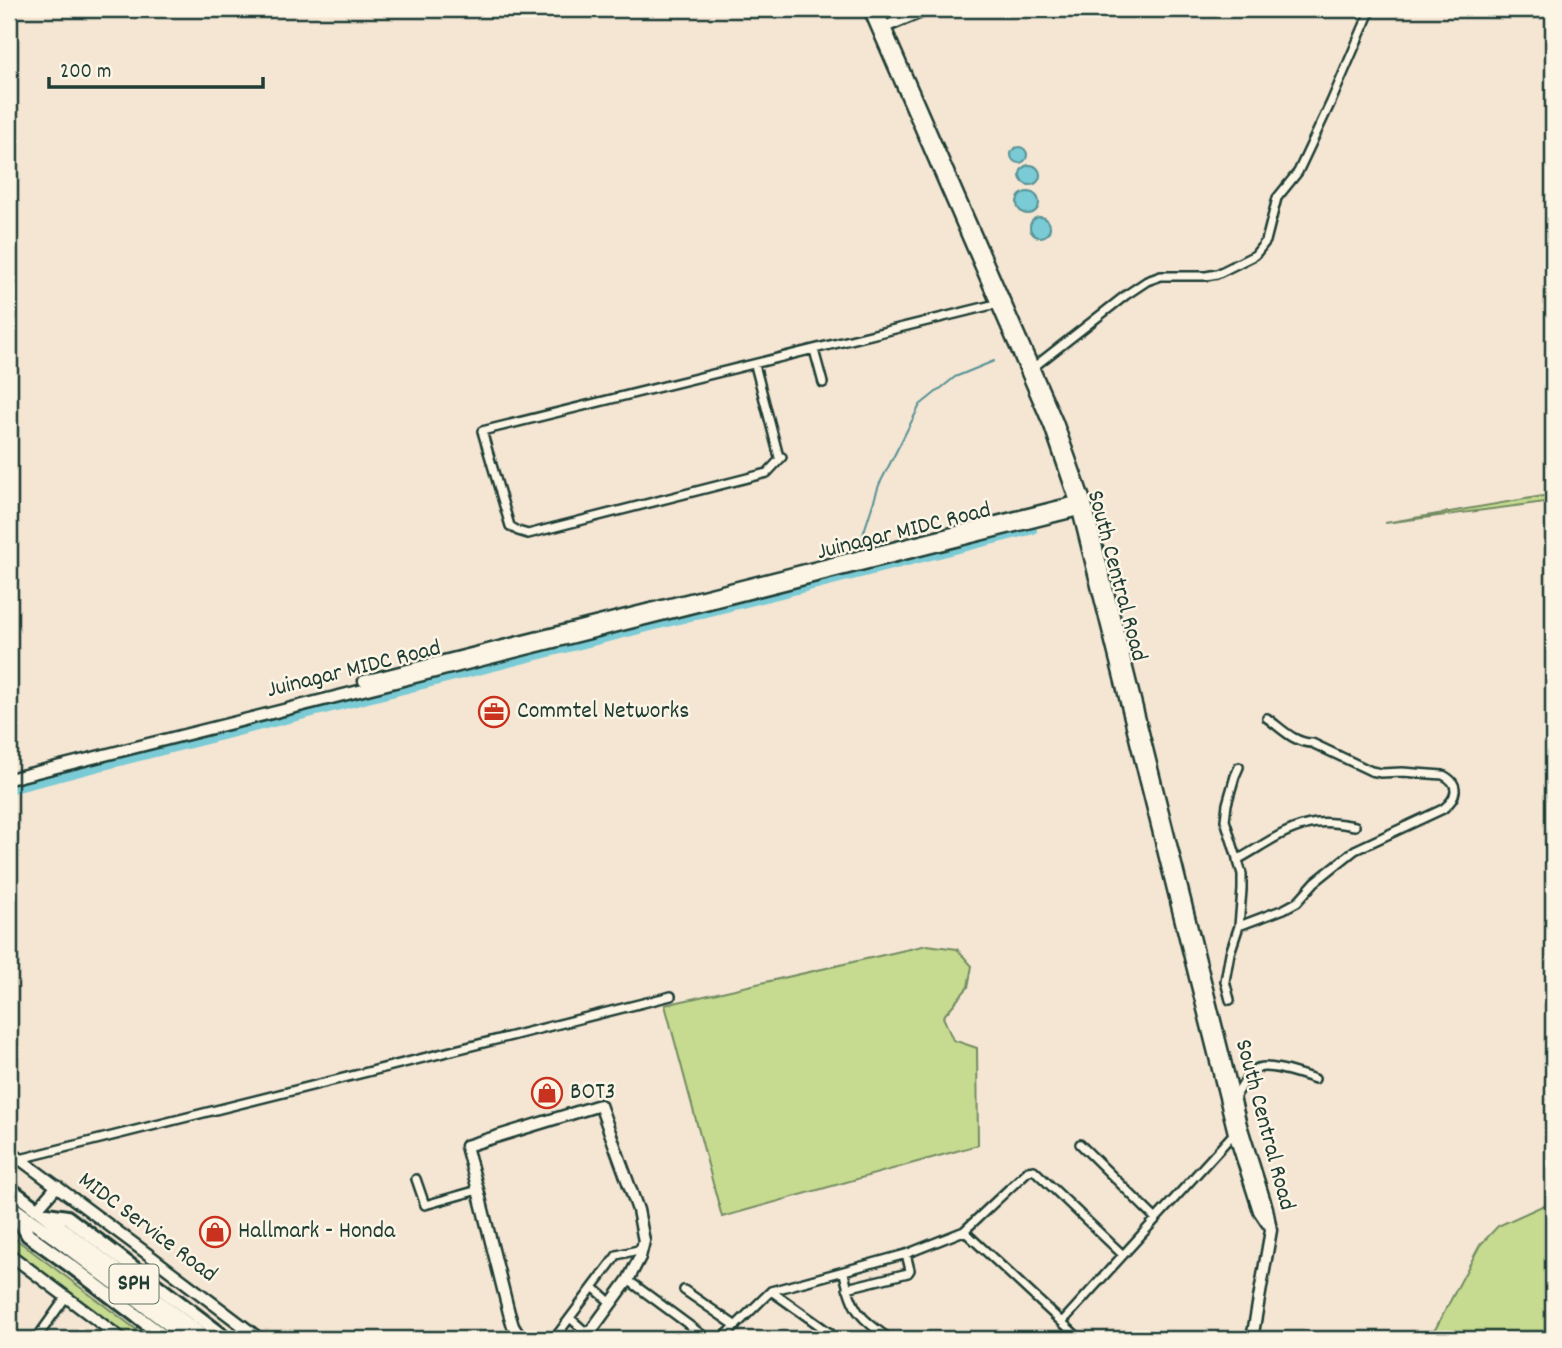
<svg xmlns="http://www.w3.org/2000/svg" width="1562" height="1348" font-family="Dekko,sans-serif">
<rect width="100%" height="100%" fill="#f5e5d3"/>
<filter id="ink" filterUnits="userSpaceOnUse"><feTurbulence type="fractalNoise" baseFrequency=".0143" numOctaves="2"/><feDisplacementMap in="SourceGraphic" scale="14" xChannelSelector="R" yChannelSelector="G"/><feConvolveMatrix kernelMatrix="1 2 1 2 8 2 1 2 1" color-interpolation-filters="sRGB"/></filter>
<g filter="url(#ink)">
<path fill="#c6da90" stroke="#728c62" stroke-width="2" d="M1553,492V501L1385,523L1549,495Z
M927,945L957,949L972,966L968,987L943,1017L953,1040L977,1048L978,1145L722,1217L665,1005Z
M1553,1201V1339H1430L1480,1245L1498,1226Z
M9,1234L149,1339H129L9,1248Z"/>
<path fill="#7acbd5" stroke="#569295" stroke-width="2" d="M1011 155a8 8 0 1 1 16 0a8 8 0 1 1-16 0Z
M1020 175a10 10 0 1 1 20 0a10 10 0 1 1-20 0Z
M1017 203a11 11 0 1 1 22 0a11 11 0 1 1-22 0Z
M1030 227a10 10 0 1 1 20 0a10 10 0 1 1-20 0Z"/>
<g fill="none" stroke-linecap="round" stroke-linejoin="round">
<path stroke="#569295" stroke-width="2" d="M861,553L860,544L879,485L920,405L955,377L994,361"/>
<path stroke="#7acbd5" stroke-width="8" d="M9,790L1033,530"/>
<g stroke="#1f3d34" stroke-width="12">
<path id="street" d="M814,350L823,383
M755,365L779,457H782L767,473L528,534L518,531L510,526L482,431L1000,303
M1030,370L1126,295L1147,281L1161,276H1206L1217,274L1255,255L1266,241L1277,198L1298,172L1331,102L1371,9
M1237,860C1263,846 1287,826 1317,823C1329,821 1343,824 1355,826
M1239,926L1284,909L1297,902L1315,882L1355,850L1443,809C1457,798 1461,784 1443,775L1402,772L1381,773L1371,771L1312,743C1294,743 1281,728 1267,718
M1230,1000L1225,981L1230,953L1239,926L1242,890V874L1225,820L1227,804L1235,776L1239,767
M1234,1099C1240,1090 1246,1077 1254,1070C1265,1061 1302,1075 1315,1079
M1080,1144L1156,1219
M20,1159L671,996
M416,1179L425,1205L478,1190
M964,1231L1080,1339
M844,1273C852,1311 859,1317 890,1339
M628,1280L708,1339
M593,1287L611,1303
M847,1288L908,1273L910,1270L906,1254
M684,1290L736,1326
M771,1291L830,1333
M570,1318L588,1334
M1062,1322L1236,1131
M36,1339L66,1297
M554,1339L617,1255L642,1249
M722,1339L771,1291L906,1254L964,1231L1028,1171L1034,1170L1123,1255"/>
</g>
<g stroke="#1f3d34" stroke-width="15">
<path id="secondary" d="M869,9L1050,426L1076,502L1234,1133L1259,1211L1267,1223
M877,9L1057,422L1086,504L1241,1125L1267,1208L1271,1230L1252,1339
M880,29L928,9
M364,681L1076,502L1082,503
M9,779L1079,510L1083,506
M9,1151L149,1255L260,1339
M37,1209L57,1186
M9,1254L122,1339
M521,1339L513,1326L509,1313L478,1190L466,1146L600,1105L638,1210L644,1241L640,1257L628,1280L585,1339"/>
</g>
<g stroke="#1f3d34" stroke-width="18">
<path id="highway" d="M9,1188L207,1339
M9,1205L54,1237L188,1339
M14,1211L28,1235L71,1266L167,1339
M47,1214L67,1217L227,1339"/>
</g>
<use href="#street" stroke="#fcf5e5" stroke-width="7"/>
<use href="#secondary" stroke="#fcf5e5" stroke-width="10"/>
<use href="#highway" stroke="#fcf5e5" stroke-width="12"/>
</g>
</g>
<defs>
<g id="office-ring" transform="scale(1.575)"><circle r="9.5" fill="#fcf5e5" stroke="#c8321e" stroke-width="1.5"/><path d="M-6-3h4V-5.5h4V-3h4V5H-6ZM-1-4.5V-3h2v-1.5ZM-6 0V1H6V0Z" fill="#c8321e"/></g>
<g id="shop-ring" transform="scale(1.575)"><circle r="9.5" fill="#fcf5e5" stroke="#c8321e" stroke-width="1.5"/><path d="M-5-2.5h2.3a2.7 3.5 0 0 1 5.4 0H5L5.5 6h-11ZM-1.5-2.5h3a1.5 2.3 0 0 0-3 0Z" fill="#c8321e"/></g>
</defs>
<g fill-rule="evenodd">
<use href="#office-ring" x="494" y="712"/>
<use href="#shop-ring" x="547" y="1093"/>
<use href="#shop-ring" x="215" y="1232"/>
</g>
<g text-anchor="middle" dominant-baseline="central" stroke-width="5" stroke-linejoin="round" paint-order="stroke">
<rect fill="#fcf5e5" stroke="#617469" stroke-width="2" x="109.5" y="1264.5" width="49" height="39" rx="5"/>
<g font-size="23" font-weight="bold" fill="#1f3d34">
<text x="134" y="1284">SPH</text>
</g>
<g font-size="24" fill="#1f3d34" stroke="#fcf5e5">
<text transform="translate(904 532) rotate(-14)">Juinagar MIDC Road</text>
<text transform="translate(1116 576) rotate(75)">South Central Road</text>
<text transform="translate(354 670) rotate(-14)">Juinagar MIDC Road</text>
<text transform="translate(1264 1125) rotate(75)">South Central Road</text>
<text transform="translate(147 1228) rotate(37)">MIDC Service Road</text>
</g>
<g font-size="24" fill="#1f3d34" stroke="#fcf5e5" text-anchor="start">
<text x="517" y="712">Commtel Networks</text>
<text x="570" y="1093">BOT3</text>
<text x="238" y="1232">Hallmark - Honda</text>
</g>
</g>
<rect width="1562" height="1348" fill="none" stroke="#fcf5e5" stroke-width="35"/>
<rect x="18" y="18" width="1527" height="1313" fill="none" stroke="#1f3d34" stroke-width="2.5" filter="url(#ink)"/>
<path d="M49 77v10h214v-10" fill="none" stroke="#1f3d34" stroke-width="3.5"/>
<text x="60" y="77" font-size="21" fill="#1f3d34" stroke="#fcf5e5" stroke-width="5" paint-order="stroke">200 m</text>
</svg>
